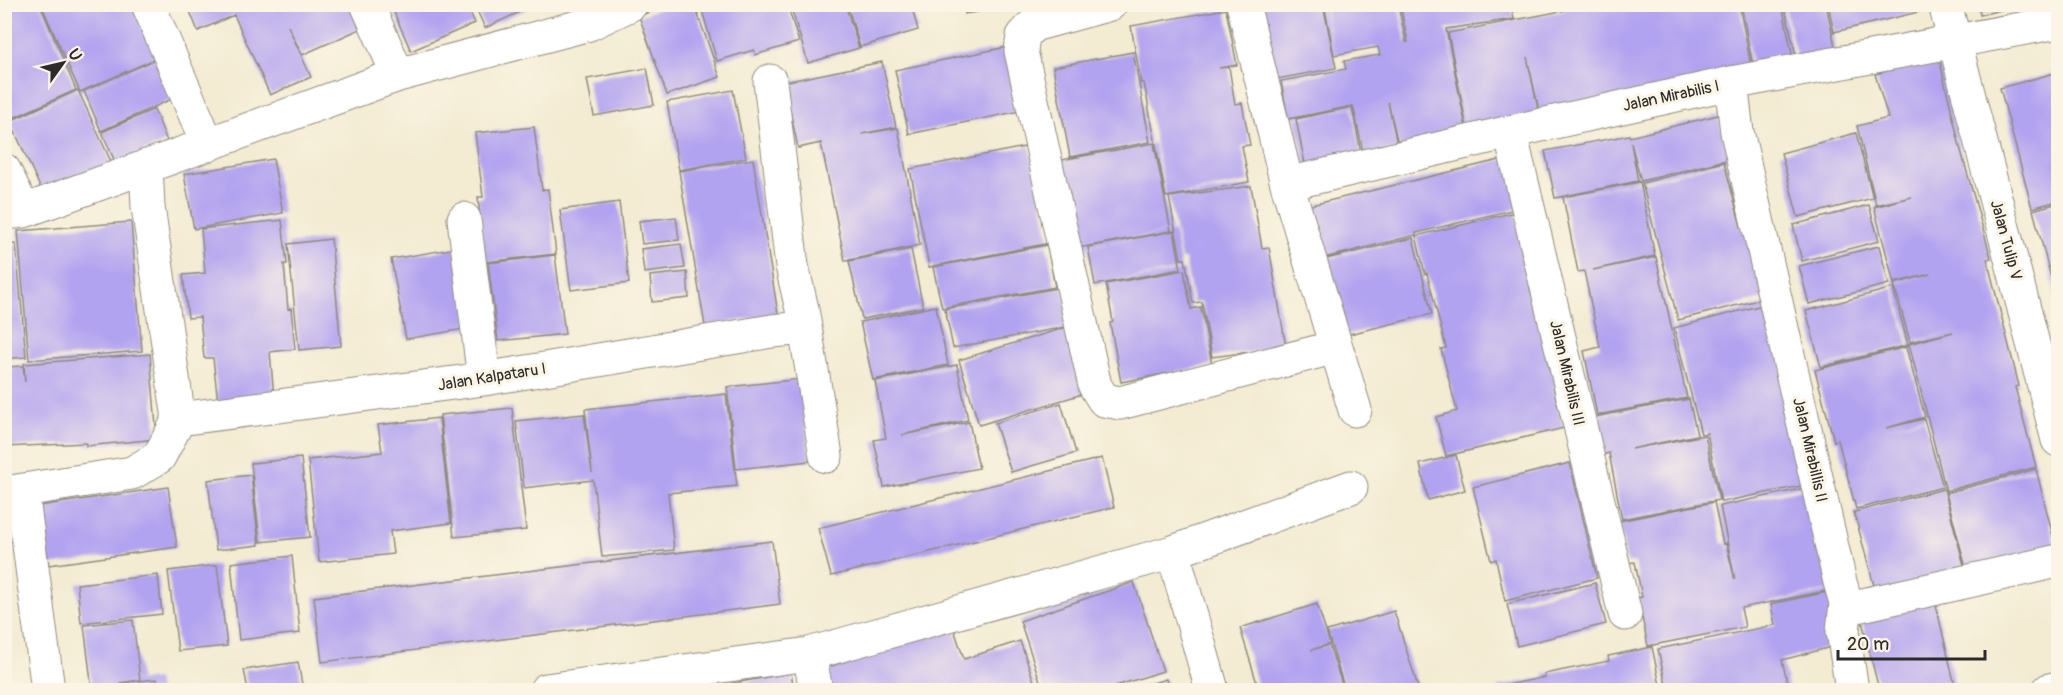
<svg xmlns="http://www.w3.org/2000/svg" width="2063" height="695" font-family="Pangolin,sans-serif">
<rect width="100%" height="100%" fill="#fcf5e5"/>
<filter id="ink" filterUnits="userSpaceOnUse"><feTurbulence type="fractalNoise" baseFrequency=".0167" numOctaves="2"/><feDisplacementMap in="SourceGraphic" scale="12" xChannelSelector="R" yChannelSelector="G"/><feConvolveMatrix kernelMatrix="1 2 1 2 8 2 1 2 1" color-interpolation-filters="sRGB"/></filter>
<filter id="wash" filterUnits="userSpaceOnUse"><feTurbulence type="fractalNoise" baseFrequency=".008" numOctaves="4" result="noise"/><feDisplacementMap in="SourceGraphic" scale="24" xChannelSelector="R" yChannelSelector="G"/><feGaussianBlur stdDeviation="1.35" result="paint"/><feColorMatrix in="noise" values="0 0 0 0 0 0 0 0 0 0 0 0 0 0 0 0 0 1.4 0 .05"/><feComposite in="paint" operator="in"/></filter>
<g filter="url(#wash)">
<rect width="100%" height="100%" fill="#f3ebd2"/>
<g id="blocks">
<path fill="#b2a3f0" d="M4,4H40L76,90L4,122Z
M41,4H133L157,58L80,92Z
M187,4H349L360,29L302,55L288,26L311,77L270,95L234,15L198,31Z
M405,4H466L475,23L411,51L393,10Z
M474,4H537L485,28Z
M671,4H694L720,77L667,95L639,16Z
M700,4H787L799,42L755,55L754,50L717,61Z
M790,4H845L859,48L808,63Z
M847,4H911L918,30L860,47Z
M963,4H1017V6L965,14Z
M1257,4H1323L1336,68L1272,80Z
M1324,4H1398L1406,42H1408L1400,4H1511L1514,19L1446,29L1467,132L1399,148L1388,102L1398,149L1364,156L1353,106L1288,119L1281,81L1346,69L1344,61L1380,55L1378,47L1334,55Z
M1512,4H1543V6L1513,11Z
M1566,4H1739L1752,71L1540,115L1527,57L1539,114L1467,128L1448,33L1567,10Z
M1741,4H1782L1793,59L1753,67Z
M1784,4H1826L1837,55L1798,64Z
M1828,4H1940V7L1834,32Z
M1978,5H2022L1980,15Z
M1226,9L1237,65L1219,68L1229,67L1235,104L1242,103L1250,145L1242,146L1249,182L1166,197L1144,83H1141L1131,26Z
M1007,47L1020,111L909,134L895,70Z
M1133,52L1150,142L1070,157L1053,67Z
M1939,58L1960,147L1991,258L1987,259L2019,386L2015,387L2036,467L1946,491L1909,344L1953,332L1910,342L1894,284L1930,274L1894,283L1874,207L1912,197L1876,205L1857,126L1888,118L1875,74Z
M156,59L174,98L101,131L84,91Z
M882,62L896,127L862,134L898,128L920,245L845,261L821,143L798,148L784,82Z
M647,68L654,105L594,116L587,79Z
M2058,72V201L2032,208L2000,88Z
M78,90L114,168L45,198L10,121Z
M733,90L746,158L679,170L667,102Z
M1352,107L1362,158L1306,169L1296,119Z
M154,109L167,141L116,164L102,132Z
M1718,115L1730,159L1641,181L1631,143L1638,181L1555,198L1545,151L1629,135L1630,137Z
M534,127L542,190L548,189L556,254L485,262L478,197H483L475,133Z
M1856,133L1873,198L1798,217L1781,153Z
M1154,143L1171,231L1073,249L1056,161Z
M1030,146L1050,243L929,267L910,169Z
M1508,158L1520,208L1416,233V235L1320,259L1307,206Z
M273,159L283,213L194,229L184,174Z
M753,159L778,314L705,326L679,171Z
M1724,162L1741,227L1750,224L1770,297L1678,320L1642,183Z
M1640,182L1655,256L1593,270L1656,257L1687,398L1597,415L1584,351L1600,347L1584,271L1578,272L1563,197Z
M1251,186L1262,248L1269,247L1286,347L1212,357L1202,302L1193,303L1185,259H1181L1169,197Z
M619,202L629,283L571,290L560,210Z
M2058,203V304L2033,210Z
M1869,205L1879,241L1802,261L1793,225Z
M1515,212L1525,249L1521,250L1540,325L1560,385L1553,387L1564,428L1446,456L1436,417L1457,411L1441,349L1446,348L1427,273L1425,274L1416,236Z
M676,217L679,240L642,244L639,221Z
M282,220L287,264H284L288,309L291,308L295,349L270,352L274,397L218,403L213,358H204L200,317L188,318L183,275L205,273L201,229Z
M131,222L142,351L29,360L18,231Z
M1174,231L1181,269L1095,285L1088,247Z
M1413,238L1432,314L1341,336L1322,260Z
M331,239L341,346L299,350L288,244Z
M16,244L26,357L4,359V245Z
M681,244L685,268L644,273L641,249Z
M1047,245L1055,287L942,308L933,267Z
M1879,246L1889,284L1809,304L1799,266Z
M456,248L470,328L406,339L391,259Z
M911,249L923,307L862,319L849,261Z
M555,255L565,334L498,341L488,263Z
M1184,270L1191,309L1201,307L1212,365L1121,382L1110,323L1113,322L1106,284Z
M687,272L689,298L652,302L650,276Z
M1063,287L1071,326L953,348L945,309Z
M1893,288L1908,345L1821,367L1806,311Z
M1770,303L1806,485L1721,502L1707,433L1701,434L1674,328Z
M936,306L948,365L873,380L860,322Z
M1067,327L1086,393L979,425L959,360Z
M1906,347L1925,417L1886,428L1924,419L1943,487L1856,509L1838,440L1834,441L1815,370Z
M150,354L157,439L86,446V443L5,447V367L23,366L25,382L24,364Z
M957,365L968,420L902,435L969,422L979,468L884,487L874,440L886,438L875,381Z
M801,379L810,461L736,469L727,387Z
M726,394L737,486L668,493L674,550L602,557L593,480L524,488L516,421L584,414L592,473L585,409Z
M1689,399L1697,435L1631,449L1705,435L1719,500L1622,519L1609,453L1602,455L1594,417Z
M1061,403L1076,453L1011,472L995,423Z
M512,408L526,530L454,537L440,415Z
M439,418L451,523L390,531L393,554L319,562L308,460L382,452L378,425Z
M1456,455L1465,490L1428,500L1420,464Z
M301,458L310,537L260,542L251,463Z
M1102,458L1114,507L831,576L818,528Z
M1570,463L1597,578L1505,601L1496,559L1491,561L1473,487Z
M2036,469L2057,552L1968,575L1946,493Z
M251,475L259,545L216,550L208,480Z
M168,487L177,547L49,565L39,506Z
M1811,487L1831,590L1741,608L1745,627L1648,646L1638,598L1642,597L1635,562L1627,563L1619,521L1714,502L1723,544L1726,543L1735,580L1720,506Z
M1944,489L1967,577L1878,600L1854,512Z
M772,541L780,604L322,662L314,597Z
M292,556L300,633L239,640L231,563Z
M217,565L227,646L178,651L168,571Z
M158,575L162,614L81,623L77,584Z
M1134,582L1163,671L1103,690H1043L1020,621Z
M1595,583L1606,624L1517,646L1507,604Z
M1837,590L1839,645L1782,660L1789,690H1667L1658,649L1775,625L1771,604Z
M1934,597L1956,690H1879L1860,613Z
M1317,604L1330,644L1311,650L1329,645L1344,690H1259L1240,628Z
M1394,611L1419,690H1345L1327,631Z
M133,620L140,680L119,683L157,679L159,690H92L84,625Z
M953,626L964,659L1020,641L1037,690H825L819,670Z
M1652,647L1661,690H1499L1498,687L1545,677L1544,674L1609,661L1608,656Z
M298,662L303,690H248L244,670Z
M791,673L794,690H700V689Z
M1166,679L1170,690H1131Z"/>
</g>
</g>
<g filter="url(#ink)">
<use href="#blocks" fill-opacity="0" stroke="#8f8b7e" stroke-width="1.5"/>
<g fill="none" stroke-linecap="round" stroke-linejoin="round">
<g stroke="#8f8b7e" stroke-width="35">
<path id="minor" d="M148,4L208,145
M367,4L398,75
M1110,4L1033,25L1023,36L1021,51L1095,386L1104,400L1120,403L1336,347
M1243,4L1287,184L1355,410
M1945,4L2058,440
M770,81L792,266L802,309L826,456
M1731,83L1737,132L1840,582L1846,603L1853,607L2058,561
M1510,132L1625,614
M4,170L24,211
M1287,184L1510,132L1731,83L2058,22
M4,213L24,211L398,75L589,24L631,4
M464,219L484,379
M179,419L484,379L772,331L805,328
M22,491L48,690
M4,493L132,473L159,457L179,419L148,207L146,166
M1173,552L1212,690
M1846,603L1843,631L1852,690
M809,654L816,690
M546,690L809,654L1173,552L1351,487
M2049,690L2058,688"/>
</g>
<use href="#minor" stroke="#fff" stroke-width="33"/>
</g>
</g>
<g text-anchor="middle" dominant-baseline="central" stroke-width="6" stroke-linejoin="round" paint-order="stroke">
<g font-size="16" fill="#2b2b2b" stroke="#fcf5e5">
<text transform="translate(1671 96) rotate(-12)">Jalan Mirabilis I</text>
<text transform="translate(2006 240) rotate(75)">Jalan Tulip V</text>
<text transform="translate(1567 373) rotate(77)">Jalan Mirabilis III</text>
<text transform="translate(492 377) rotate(-9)">Jalan Kalpataru I</text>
<text transform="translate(1810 450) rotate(77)">Jalan Mirabillis II</text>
</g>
</g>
<rect width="2063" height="695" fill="none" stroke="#fcf5e5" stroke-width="24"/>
<g transform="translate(63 63) rotate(56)" stroke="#fcf5e5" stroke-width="4.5" paint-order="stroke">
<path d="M0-4.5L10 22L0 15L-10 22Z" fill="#2b2b2b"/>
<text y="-9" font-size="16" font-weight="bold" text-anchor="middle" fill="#2b2b2b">U</text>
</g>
<path d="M1838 650v9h147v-9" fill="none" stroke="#2b2b2b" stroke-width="3"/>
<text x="1847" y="650" font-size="18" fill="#2b2b2b" stroke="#fcf5e5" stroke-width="4.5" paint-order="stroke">20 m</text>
</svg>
